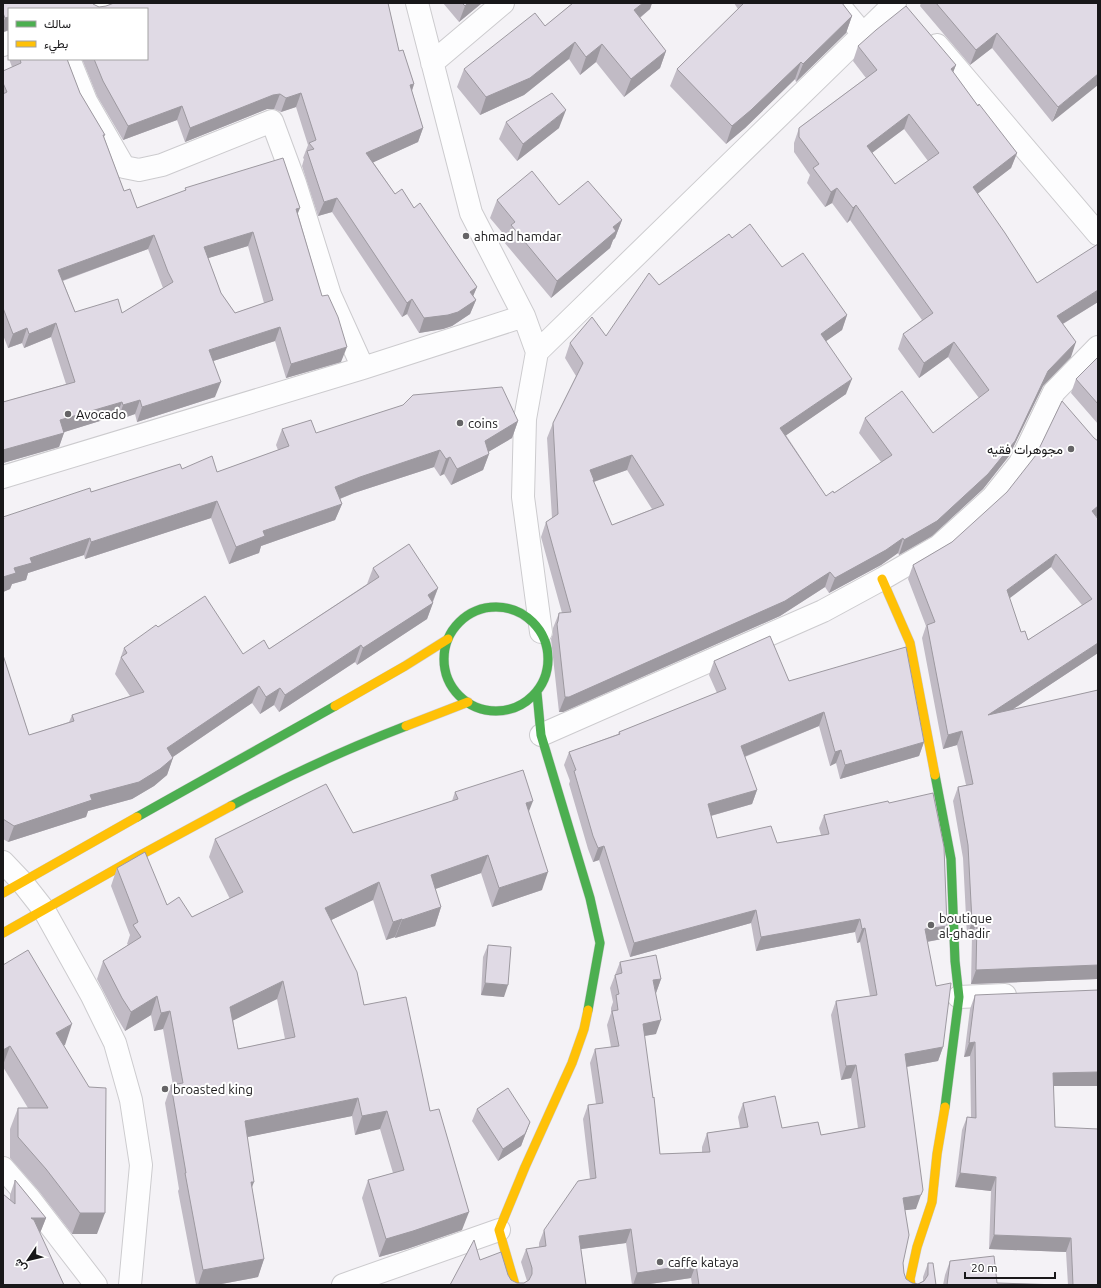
<svg xmlns="http://www.w3.org/2000/svg" width="1101" height="1288" font-family="Ubuntu,Vazirmatn,sans-serif">
<rect width="100%" height="100%" fill="#f4f2f6"/>
<g fill="none" stroke-linecap="round" stroke-linejoin="round">
<g stroke="#cccbce" stroke-width="24">
<path id="street" d="M417,3L471,213L524,316L537,352L525,419L523,497L541,632
M837,3L863,34
M96,9L111,3
M3,45L9,42
M937,45L1098,234
M69,59L86,101L124,167L139,170L162,165L272,121L295,183L330,295L363,368
M432,63L503,3
M537,352L895,3
M3,477L363,368L524,316
M541,735L823,611L882,579L939,546L992,498L1020,463L1054,392L1098,347
M3,862L22,882L44,910L92,996L115,1043L131,1100L141,1165L130,1285
M959,997L1005,995
M3,1168L29,1198L96,1285
M343,1285L499,1230"/>
</g>
<g stroke="#cccbce" stroke-width="10">
<path id="fast" d="M444 659a52 52 0 1 1 104 0a52 52 0 1 1-104 0Z
M537,693L541,735L590,898L600,943L588,1010
M935,775L951,859L955,961L959,997L945,1107
M231,806C288,776 346,749 406,726
M137,817L335,706"/>
</g>
<g stroke="#cccbce" stroke-width="10">
<path id="slow" d="M882,579L910,643L935,775
M335,706L405,666L448,639
M406,726L468,702
M3,893L137,817
M3,933L137,857L231,806
M515,1285L499,1230L525,1167L572,1063L584,1029L588,1010
M911,1285L910,1279L917,1247L932,1202L937,1154L945,1107"/>
</g>
<use href="#street" stroke="#fdfdfe" stroke-width="22"/>
<use href="#fast" stroke="#4caf50" stroke-width="9"/>
<use href="#slow" stroke="#ffc107" stroke-width="9"/>
</g>
<path fill="#c1bbc5" fill-rule="evenodd" d="M3,3H93V4L99,7L106,6L114,3H388L399,51L403,50L414,84L412,91L423,128L418,142L373,162L395,194L402,189L414,208L420,203L477,287L473,296L476,300L470,314L452,326L443,329L419,333L407,314L402,317L332,212L318,216L302,166L304,159L303,158L308,145L296,107L281,112L274,109H267L185,142L177,120L123,140L97,96L82,59H147V9H9V30L3,32Z
M443,3H482L459,22Z
M573,3H652L650,9L640,18L666,51L660,68L624,97L596,62L580,75L569,59L524,95L480,115L457,87L464,69L545,26Z
M734,3H842L852,16L846,33L796,82L795,79L745,128L726,144L670,86L677,69L738,9Z
M921,3H1098L1052,122L992,48L970,65L920,6Z
M858,46L956,65L953,72L978,106L1017,153L1011,168L977,194L1037,283L1098,302L1063,324L1071,357L1043,386L1009,456L983,489L932,536L899,555L898,553L881,565L829,593L825,587L780,616L563,712H559L551,639L553,634V628L559,613H562L541,537L546,522L552,518L547,438L553,423L576,376L565,358L570,343L606,336L659,285L732,238L782,267L847,315L842,330L826,341L846,394L786,435L826,496L834,493L881,462L859,433L865,418L933,433L979,398L948,357L919,378L898,349L903,334L922,320L850,220L847,223L832,203L825,207L807,183L810,175L794,152V143L799,128L866,78L853,61ZM904,129L928,161L895,184L872,153ZM627,470L652,509L612,525L594,482Z
M9,59H67L80,93L105,135L104,137L124,191L137,208L185,191V188L298,214L341,362L286,378L275,341L213,361L215,397L137,422L135,414L118,420L116,416L64,432L59,447L3,463V402L66,384L51,337L24,348L22,343L8,348L3,335V71L12,67ZM248,246L264,303L235,313L221,293L208,258ZM148,249L163,288L122,313L75,312L63,281Z
M506,122L559,128L517,161L499,139Z
M497,200L559,205L622,220L615,238L613,240L610,248L551,298L504,242L506,237L490,218Z
M1098,357V424L1071,393L1076,379Z
M518,421L512,438L488,452L489,454L483,470L451,485L444,474L440,476L434,467L354,493L340,499L342,504L335,520L261,546L259,553L229,564L211,518L85,559L84,555L28,573L26,580L12,584L10,589L3,592V517L91,492L182,469L217,472L278,450L276,445L282,429L316,433Z
M1094,438L1098,441V515L1096,517L1098,519V653L1012,710L1098,690V979L971,984L972,935L967,936L963,858L953,801L958,787L966,785L957,745L943,749L922,638L926,626L908,579L913,565L952,542ZM1051,567L1082,605L1028,640L1021,632L1009,598Z
M373,568L438,588L427,619L357,665L355,662L279,712L274,705L260,714L252,703L173,757L167,775L154,786L132,799L88,811L86,817L8,842L3,839V655L29,735L69,722L72,715L130,696L115,674L124,648L158,627L243,654L269,649L367,584Z
M714,661L789,681L924,742L919,756L840,779L836,763L830,766L819,726L745,757L757,790L752,804L711,816L717,838L777,843L821,835L819,828L824,815L889,803L947,926L942,939L927,942L943,1047L938,1061L906,1067L916,1209L905,1210L903,1263L904,1273L906,1279L912,1283L918,1284L923,1281V1277L928,1263L936,1285H692L691,1278L643,1285H632L626,1243L581,1249L586,1285H450L480,1260L508,1275L511,1280L517,1283H524L527,1281L521,1262L526,1249L539,1247V1243L544,1230L590,1179L583,1119L588,1105L596,1104L590,1063L595,1049L611,1047L607,1025L611,1013V1008L613,1002L610,988L620,962L661,979L656,993V1034L644,1036L660,1154L702,1153V1147L707,1133L740,1128L738,1117L743,1103L782,1128L821,1135L858,1128L851,1078L841,1080L831,1015L836,1001L870,996L860,942L857,943L855,932L756,951L751,923L630,957L599,860L593,862L588,849L569,784L570,781L564,765L569,752L618,734L619,732L717,693L709,675Z
M455,792L529,812L542,890L492,907L481,873L435,889L441,907L435,926L395,938V937L386,940L373,900L331,920L364,1005L430,1111L462,1230L407,1249L379,1257L362,1198L368,1180L393,1173L380,1129L355,1135L352,1116L247,1137L252,1188L264,1259L258,1277L216,1285H196L178,1191L179,1189L165,1103L171,1085H173L163,1029L154,1031L151,1015L125,1031L116,1016L97,979L103,961L128,945L127,944L130,935L111,886L117,868L167,905L192,917L230,899L209,857L215,839L353,833L452,801ZM277,999L285,1039L238,1049L233,1020Z
M488,945L504,997L481,995L483,957Z
M3,965L65,1045H63L97,1234H72L38,1190L10,1158V1129L18,1108H28L3,1067Z
M975,995L1053,1086L1055,1127L1098,1285H1068L1066,1252L989,1249L991,1191L955,1187L962,1130L967,1117H971L970,1056L964,1057L970,1009Z
M477,1109L530,1122L521,1146L498,1161L472,1121Z
M15,1180L46,1218L40,1233L10,1200V1195Z
M950,1261L997,1283L1060,1285H943L945,1275Z"/>
<path fill="#9d99a0" d="M468,3H482L459,22L465,6Z
M643,3H652L650,9L627,28L634,10Z
M852,16L846,33L796,82L803,64Z
M9,17V30L3,32V23L5,18Z
M997,33L992,48L970,65L976,50Z
M575,42L569,59L524,95L480,115L486,97Z
M602,44L596,62L580,75L586,57Z
M666,51L660,68L624,97L631,79Z
M801,62L795,79L745,128L726,144L732,126Z
M956,65L950,80L951,69Z
M1098,74V85L1052,122L1058,107Z
M414,84L409,99L410,85Z
M301,93L296,107L281,112L286,98Z
M280,94L274,109H267L185,142L190,128L273,95Z
M182,106L177,120L123,140L128,126Z
M566,110L559,128L517,161L523,144Z
M909,114L904,129L861,161L867,146Z
M423,128L418,142L361,168L366,153Z
M1017,153L1011,168L967,202L973,187Z
M837,188L832,203L825,207L831,192Z
M337,198L332,212L318,216L324,202Z
M856,205L850,220L847,223L853,208Z
M300,208L294,223L296,209Z
M622,220L615,238L613,240L610,248L551,298L557,281L613,227Z
M253,232L248,246L199,261L204,247Z
M154,235L148,249L53,284L58,270Z
M477,287L471,301L470,292Z
M1098,290V302L1051,331L1057,316Z
M412,299L407,314L402,317L407,303Z
M476,300L470,314L452,326L443,329L419,333L424,318Z
M847,315L842,330L815,349L821,334Z
M56,323L51,337L24,348L29,334Z
M280,327L275,341L204,364L209,350Z
M27,328L22,343L8,348L13,334Z
M954,342L948,357L919,378L924,363Z
M1076,342L1071,357L1043,386L1009,456L983,489L932,536L899,555L904,540L1048,371Z
M347,347L341,362L286,378L291,364Z
M852,379L846,394L775,443L780,428Z
M221,382L215,397L137,422L142,407Z
M140,400L135,414L118,420L123,405Z
M122,402L116,416L55,435L60,420Z
M518,421L512,438L478,458L485,441Z
M64,433L59,447L3,463V450Z
M440,450L434,467L354,493L329,503L335,487L360,477Z
M489,454L483,470L451,485L457,469Z
M632,455L627,470L593,482L590,470Z
M450,457L444,474L440,476L446,459Z
M217,501L211,518L85,559L91,542Z
M342,504L335,520L261,546L259,553L229,564L236,547L263,531Z
M1098,506V515L1087,525L1092,511Z
M90,538L84,555L28,573L26,580L12,584L10,589L3,592V577L14,568L30,558Z
M903,538L898,553L881,565L829,593L835,578Z
M1056,554L1051,567L1002,604L1007,590Z
M830,572L825,587L780,616L563,712H559L565,697Z
M438,588L432,603H433L427,619L357,665L363,648L428,595Z
M1098,643V653L983,729L988,715Z
M361,645L355,662L279,712L285,695Z
M259,686L252,703L161,765L167,748Z
M280,688L274,705L260,714L266,697Z
M824,712L819,726L736,760L741,746Z
M962,731L957,745L943,749L948,735Z
M924,742L919,756L840,779L845,765Z
M841,750L836,763L830,766L835,752Z
M173,758L167,775L154,786L132,799L88,811L86,817L8,842L14,826L90,795Z
M757,790L752,804L703,818L708,804Z
M533,801L526,819V803Z
M604,846L599,860L593,862L598,848Z
M488,855L481,873L424,893L431,875Z
M548,872L542,890L492,907L499,888Z
M379,882L373,900L319,926L325,908Z
M441,907L435,926L395,938L402,920Z
M756,910L751,923L630,957L634,943Z
M402,919L395,937L386,940L393,922Z
M860,919L855,932L756,951L761,937Z
M972,922H977L972,935L967,936Z
M947,926L942,939L920,943L925,929Z
M865,928L860,942L857,943L862,929Z
M1098,965L1097,979L971,984L976,970Z
M661,979L656,993L653,980Z
M283,981L277,999L224,1025L230,1007Z
M485,983L508,985L504,997L481,995Z
M157,996L151,1015L125,1031L131,1012Z
M170,1011L163,1029L154,1031L161,1013Z
M661,1020L656,1034L638,1037L643,1024Z
M72,1024L65,1045L48,1054L56,1033Z
M975,1042L970,1056L964,1057L969,1043Z
M10,1046L3,1065V1050Z
M943,1047L938,1061L900,1068L905,1054Z
M856,1065L851,1078L841,1080L846,1066Z
M1098,1072V1086H1048L1053,1073Z
M358,1098L352,1116L238,1139L245,1121Z
M387,1111L380,1129L355,1135L362,1116Z
M530,1122L521,1146L498,1161L503,1149Z
M960,1173L996,1177L991,1191L955,1187Z
M251,1182H254L247,1200Z
M921,1195L916,1209L898,1211L903,1198Z
M469,1212L462,1230L407,1249L379,1257L386,1239Z
M80,1213H105L97,1234H72Z
M31,1218H46L40,1233Z
M631,1229L626,1243L574,1250L579,1236Z
M994,1235L1071,1238L1066,1252L989,1249Z
M264,1259L258,1277L216,1285H198L203,1270Z
M696,1264L691,1278L643,1285H633L637,1273Z"/>
<path fill="#e0dae5" stroke="#9d99a0" fill-rule="evenodd" d="M3,3H93V4L99,7L106,6L114,3H388L399,51L403,50L414,84L410,85L423,128L366,153L395,194L402,189L414,208L420,203L477,287L470,292L476,300L458,312L448,315L424,318L412,299L407,303L337,198L324,202L307,151L314,149L309,143L316,140L301,93L286,98L280,94L273,95L190,128L182,106L128,126L103,81L94,59H147V9H9V17L5,18L3,13Z
M462,3H468L465,6Z
M573,3H643L634,10L666,51L631,79L602,44L586,57L575,42L530,78L486,97L464,69L535,13L545,26Z
M744,3H842L852,16L803,64L801,62L751,110L732,126L677,69Z
M936,3H1098V74L1058,107L997,33L976,50Z
M906,6L956,65L951,69L978,106L979,104L1017,153L973,187L1005,233L1037,283L1098,244V290L1057,316L1076,342L1048,371L1015,441L988,474L937,521L904,540L903,538L886,550L835,578L830,572L785,601L569,697H565L557,624L558,621L559,613L571,612L546,522L558,514L553,423L583,363L570,343L592,317L606,336L649,273L659,285L729,234L732,238L750,224L782,267L803,253L847,315L821,334L852,379L780,428L826,496L833,491L834,493L892,455L865,418L902,391L933,433L989,390L954,342L924,363L903,334L933,313L856,205L853,208L837,188L831,192L813,168L819,164L799,137V128L877,70L858,46L876,30ZM909,114L939,153L895,184L867,146ZM632,455L664,505L612,525L593,480H594L590,470Z
M20,59H67L80,93L105,135H103L124,191L130,189L137,208L186,190L185,188L198,184L283,158L300,208L296,209L322,296L328,295L338,317L347,347L291,364L280,327L209,350L221,382L142,407L140,400L123,405L122,402L60,420L64,433L3,450V402L75,382L56,323L29,334L27,328L13,334L3,308V94L7,92L3,83V71L21,63ZM253,232L273,300L235,313L221,293L204,247ZM154,235L168,272L173,282L122,313L118,299L75,312L58,270Z
M552,93L566,110L523,144L506,122Z
M532,171L559,205L588,181L622,220L613,227L616,231L557,281L511,225L515,222L497,200Z
M1098,357V404L1076,379Z
M502,387L518,421L485,441L489,454L457,469L450,457L446,459L440,450L360,477L335,487L342,504L263,531L265,536L236,547L217,501L91,542L90,538L30,558L32,563L14,568L16,573L3,577V519H4L3,517L90,488L91,492L180,464L182,469L212,456L217,472L289,446L282,429L311,420L316,433L403,405L413,395Z
M1062,401L1094,438L1098,441V506L1092,511L1098,519V643L988,715L1098,690V965L976,970L977,922H972L968,845L958,787L973,784L962,731L948,735L927,625L935,622L913,565L952,542L1007,492L1036,455ZM1056,554L1092,599L1028,640L1025,631L1021,632L1007,590Z
M409,544L438,588L428,595L433,603L363,648L361,645L285,695L280,688L266,697L259,686L167,748L173,758L160,769L139,782L90,795L92,800L14,826L3,819V655L29,735L74,721L72,715L144,692L121,657L127,653L124,648L156,625L158,627L205,596L243,654L264,640L269,649L379,577L373,568Z
M770,636L789,681L906,647L924,742L845,765L841,750L835,752L824,712L741,746L757,790L708,804L717,838L771,826L777,843L829,834L824,815L888,801L889,803L933,793L944,847L947,926L925,929L936,986L951,983L943,1047L905,1054L923,1190L921,1195L903,1198L909,1235L903,1263L904,1273L906,1279L912,1283L918,1284L924,1281L928,1275V1263H933L936,1285H699L696,1264L637,1273L631,1229L579,1236L586,1285H450L474,1240L480,1260L501,1252L508,1275L511,1280L517,1283H524L529,1280L532,1274V1268L526,1249L546,1246L544,1230L578,1181L596,1178L588,1105L603,1103L595,1049L619,1046L612,1011L618,1010L616,995L619,994L615,975L622,973L620,962L656,955L661,979L653,980L661,1020L643,1024L653,1098L654,1097L660,1154L710,1152L707,1133L748,1127L743,1103L775,1096L782,1128L818,1122L821,1135L865,1127L856,1065L846,1066L836,1001L877,995L865,928L862,929L860,919L761,937L756,910L634,943L604,846L598,848L593,836L574,771L576,770L569,752L620,734L619,732L726,689L714,661Z
M523,770L533,801L526,803L548,872L499,888L488,855L431,875L441,907L402,920V919L393,922L379,882L325,908L357,972L364,1005L406,997L430,1111L439,1109L469,1212L413,1231L386,1239L368,1180L404,1170L387,1111L362,1116L358,1098L245,1121L254,1182H251L264,1259L203,1270L185,1173H186L171,1085L183,1083L170,1011L161,1013L157,996L131,1012L122,998L103,961L141,937L133,925L138,922L117,868L145,852L167,905L179,897L192,917L243,892L215,839L326,784L353,833L458,799L455,792ZM283,981L295,1037L238,1049L230,1007Z
M488,945L511,947L508,985L485,983Z
M28,950L72,1024L56,1033L89,1087L106,1088L105,1213H80L46,1169L18,1137V1108H48L10,1046L3,1050V965Z
M1098,990V1072L1053,1073L1055,1127L1098,1129V1285H1073L1071,1238L994,1235L996,1177L960,1173L967,1117L976,1118L975,1042L969,1043L975,995Z
M508,1088L530,1122L525,1134L503,1149L477,1109Z
M15,1180L46,1218H31L34,1220L64,1285H3V1194L15,1204Z
M994,1256L997,1283L1060,1285H947L950,1261Z"/>
<g fill="#656466" stroke="#fff" stroke-width="1.5">
<circle cx="466" cy="236" r="4"/>
<circle cx="68" cy="414" r="4"/>
<circle cx="460" cy="423" r="4"/>
<circle cx="1071" cy="449" r="4"/>
<circle cx="931" cy="925" r="4"/>
<circle cx="165" cy="1089" r="4"/>
<circle cx="660" cy="1262" r="4"/>
</g>
<g text-anchor="middle" dominant-baseline="central" stroke-width="4" stroke-linejoin="round" paint-order="stroke">
<g font-size="13" fill="#181719" stroke="#fff" text-anchor="start">
<text x="474" y="236">ahmad hamdar</text>
<text x="76" y="414">Avocado</text>
<text x="468" y="423">coins</text>
<text x="1063" y="449" text-anchor="end">مجوهرات فقيه</text>
<text x="939" y="918">boutique<tspan x="939" dy="15">al-ghadir</tspan></text>
<text x="173" y="1089">broasted king</text>
<text x="668" y="1262">caffe kataya</text>
</g>
</g>
<rect width="1101" height="1288" fill="none" stroke="#181719" stroke-width="8"/>
<rect x="8" y="8" width="140" height="52" fill="#ffffff" stroke="#a3a2a3"/>
<rect x="16" y="21" width="20" height="6" fill="#4caf50" stroke="#a3a2a3"/>
<text x="44" y="28" font-size="12" fill="#181719">سالك</text>
<rect x="16" y="41" width="20" height="6" fill="#ffc107" stroke="#a3a2a3"/>
<text x="44" y="48" font-size="12" fill="#181719">بطيء</text>
<g transform="translate(28 1260) rotate(235)" stroke="#ffffff" stroke-width="3" paint-order="stroke">
<path d="M0-3L7 15L0 10L-7 15Z" fill="#181719"/>
<text y="-6" font-size="11" font-weight="bold" text-anchor="middle" fill="#181719">ش</text>
</g>
<path d="M965 1272v6h90v-6" fill="none" stroke="#181719" stroke-width="2"/>
<text x="971" y="1272" font-size="12" fill="#181719" stroke="#ffffff" stroke-width="3" paint-order="stroke">20 m</text>
</svg>
